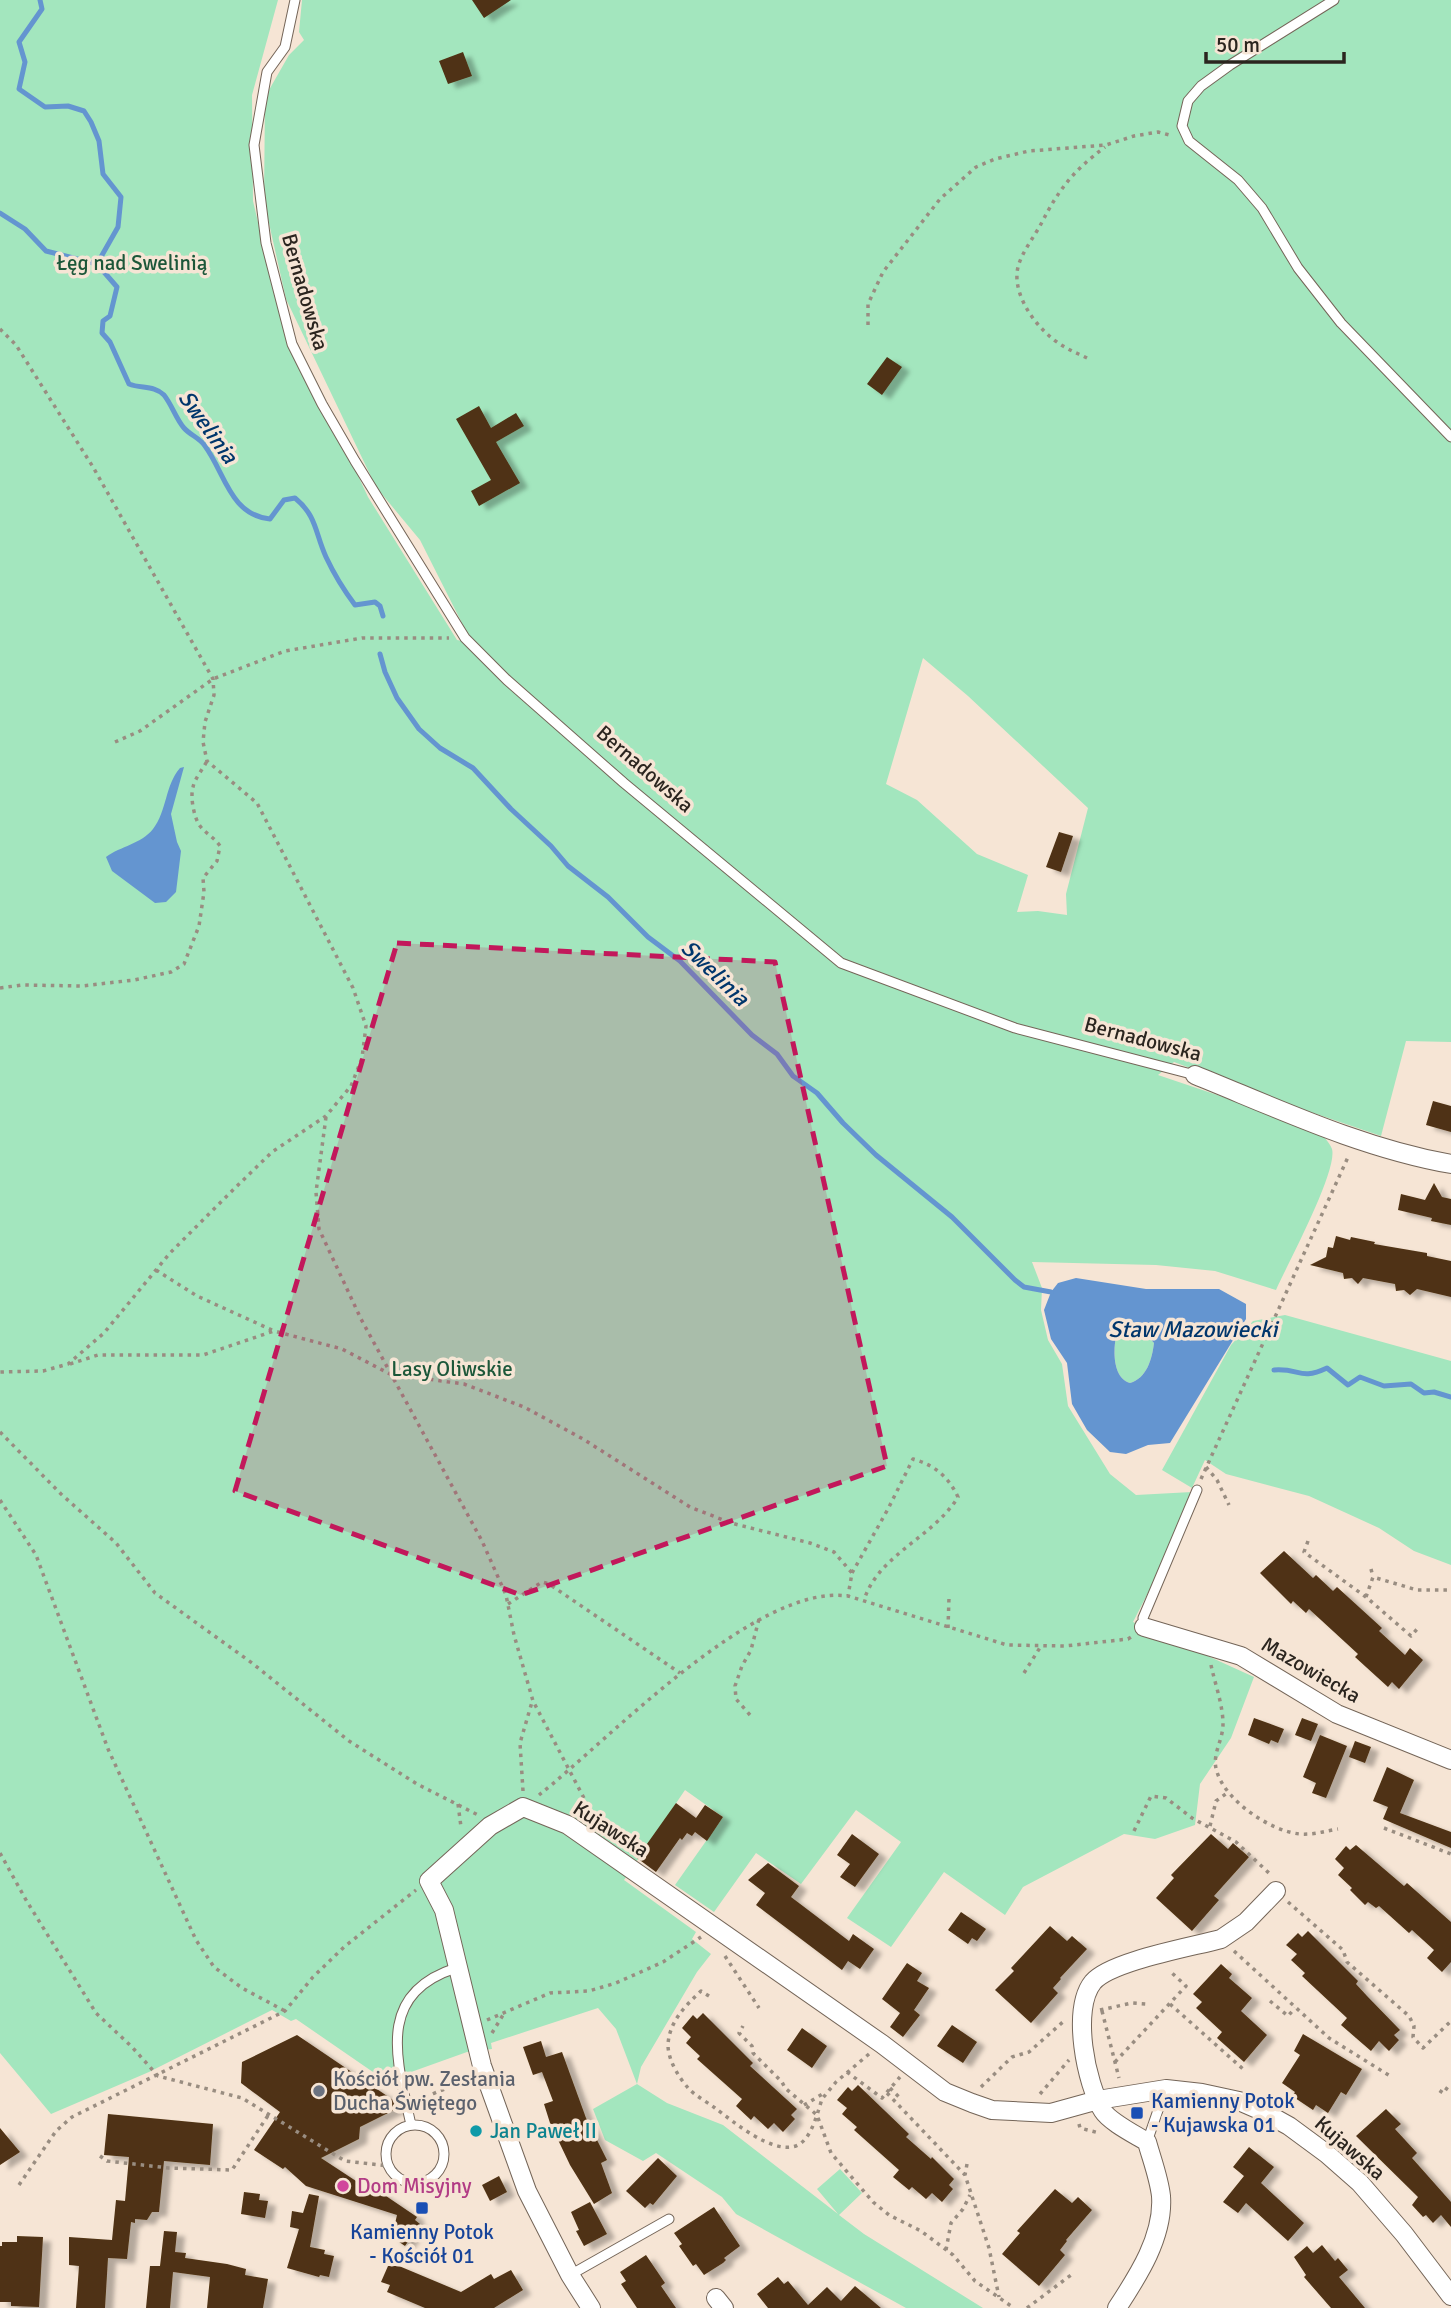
<svg xmlns="http://www.w3.org/2000/svg" width="1451" height="2308" font-family="Signika,sans-serif">
<defs>
<filter id="shadow"><feDropShadow dx="8" dy="4.5" stdDeviation="2" flood-color="#0004"/></filter>
</defs>
<rect width="100%" height="100%" fill="#f6e5d5"/>
<path fill="#a3e6be" fill-rule="evenodd" d="M0,0H278L252,95L253,201L277,302L368,497L457,640L472,643L420,540L376,487L286,299L264,201L265,97L289,55L304,40L299,32L302,0H1451V1042L1406,1041L1381,1136L1269,1098L1174,1062L1158,1075L1315,1128C1321,1134 1329,1141 1332,1149C1338,1171 1287,1265 1276,1290L1215,1271L1156,1265L1032,1262L1042,1288L1041,1310L1048,1340L1062,1364L1068,1406L1110,1474L1136,1495L1192,1492L1174,1542L1133,1622L1254,1677L1231,1738L1200,1784L1195,1825L1155,1839L1124,1834L1023,1887L1005,1915L944,1872L891,1947L847,1918L901,1842L856,1810L801,1884L756,1853L714,1912L675,1885L723,1817L685,1790L624,1880L696,1932L692,1939L711,1954L697,1972L641,2067L637,2084L667,2103L723,2125L838,2214L817,2189L840,2169L862,2193L839,2215L864,2234L983,2308H906L736,2214L722,2197L656,2153L643,2161L605,2140L593,2109L637,2084L616,2029L598,2008L491,2043L492,2049L467,2052L386,2081L296,2019L291,2021L272,2010L149,2072L51,2114L0,2053ZM923,658L968,696L1088,808L1066,894L1067,915L1038,911L1017,912L1028,875L977,854L917,800L886,784Z
M1285,1315L1451,1361V1565L1414,1551L1379,1528L1309,1496L1226,1474L1205,1460L1192,1488L1162,1470L1231,1345L1253,1321Z
M1127,1330L1144,1332L1154,1343C1152,1359 1147,1378 1130,1383C1113,1378 1113,1351 1116,1337Z"/>
<path fill="#6495d0" fill-rule="evenodd" d="M184,767L171,814L177,842L181,851L176,892L166,902L155,903L112,871L106,857C121,846 141,844 153,829C167,811 165,785 180,768Z
M1076,1278L1146,1289H1219L1246,1304V1319L1170,1443L1148,1445L1126,1454L1110,1452L1087,1430L1072,1404L1067,1363L1051,1339L1044,1310L1051,1292L1058,1283ZM1127,1330L1144,1332L1154,1343C1152,1359 1147,1378 1130,1383C1113,1378 1113,1351 1116,1337Z"/>
<g fill="none" stroke-linecap="round" stroke-linejoin="round">
<path stroke="#6495d0" stroke-width="5" d="M40,0L42,9L19,42L25,62L19,89L45,107L68,106L84,111L91,122L99,141L103,174L121,197L118,227L97,264
M0,213L25,229L46,251L97,264L117,287L110,316L103,321L102,333L110,342L129,384C141,389 154,385 164,395C172,405 176,419 184,428C190,435 200,438 205,446C225,473 230,515 270,519L284,500L295,498C317,516 315,533 326,557C334,574 343,589 355,605L375,602L380,606L383,616
M380,654L385,672L397,698L419,729L440,748L473,768L511,809L551,846L568,866L608,897L648,937L680,961L752,1035L777,1054L793,1076L817,1093L843,1123L876,1155L952,1217L1015,1280L1024,1287L1051,1292
M1274,1370C1301,1368 1299,1381 1327,1368L1348,1385L1360,1377L1384,1386L1411,1384L1424,1393L1434,1392L1451,1397"/>
</g>
<path fill="#503313" filter="url(#shadow)" d="M472,0H511L484,18Z
M463,52L472,76L448,84L439,61Z
M887,357L902,367L882,395L867,384Z
M479,406L491,428L516,413L524,426L496,442L520,483L479,506L471,491L491,480L456,419Z
M1059,832L1073,836L1061,872L1046,867Z
M1433,1101L1451,1106V1132L1426,1125Z
M1434,1183L1442,1197L1451,1199V1225L1431,1221L1432,1218L1398,1210L1401,1194L1425,1200Z
M1336,1236L1350,1240L1351,1237L1375,1242L1374,1244L1427,1253V1256L1451,1261V1297L1417,1289L1410,1295L1404,1290L1396,1291L1395,1284L1363,1278L1358,1284L1352,1278L1344,1279L1343,1273L1310,1265L1326,1257L1328,1247L1333,1248Z
M1284,1551L1313,1578L1316,1575L1333,1591L1337,1587L1382,1628L1379,1631L1405,1655L1410,1648L1423,1660L1399,1689L1392,1682L1388,1687L1355,1657L1358,1654L1309,1609L1306,1613L1293,1601L1291,1604L1260,1573Z
M1254,1718L1284,1729L1278,1743L1271,1740L1269,1744L1248,1735Z
M1302,1718L1318,1724L1311,1741L1295,1735Z
M1320,1735L1347,1746L1326,1798L1312,1793L1316,1783L1303,1777Z
M1355,1741L1371,1747L1365,1763L1349,1757Z
M1387,1767L1414,1780L1400,1813L1451,1832V1848L1383,1819L1388,1807L1373,1801Z
M676,1803L696,1818L705,1805L723,1817L707,1841L695,1832L692,1836L687,1833L682,1840L680,1838L656,1872L637,1858Z
M852,1834L879,1854L855,1887L840,1877L850,1864L837,1855Z
M1211,1834L1228,1849L1233,1843L1249,1857L1214,1896L1219,1900L1192,1931L1156,1898L1174,1878L1171,1875Z
M1356,1845L1404,1886L1407,1883L1451,1922V1962L1442,1972L1427,1958L1434,1950L1412,1930L1409,1933L1379,1906L1376,1908L1368,1902L1365,1905L1350,1890L1352,1888L1338,1875L1344,1868L1335,1859L1346,1846L1350,1850Z
M768,1863L799,1886L791,1897L849,1941L853,1934L874,1949L860,1969L848,1961L842,1970L756,1905L765,1893L748,1880Z
M961,1912L986,1929L977,1941L972,1938L968,1944L948,1930Z
M1050,1926L1067,1941L1072,1936L1087,1949L1060,1978L1061,1979L1053,1988L1058,1993L1031,2023L995,1990L1014,1971L1011,1968Z
M1308,1931L1358,1981L1356,1984L1367,1996L1400,2030L1394,2035L1399,2040L1389,2051L1379,2041L1371,2051L1341,2025L1347,2018L1302,1976L1305,1973L1291,1960L1297,1954L1286,1945L1298,1933L1302,1937Z
M907,1963L922,1973L917,1981L929,1988L914,2010L920,2015L903,2037L890,2027L900,2013L882,1999Z
M1221,1964L1232,1974L1229,1978L1252,1998L1241,2011L1267,2035L1244,2062L1217,2038L1222,2032L1196,2008L1202,2002L1193,1994Z
M703,2013L753,2063L750,2066L797,2109L791,2115L795,2119L783,2132L774,2123L768,2129L754,2116L751,2120L736,2106L742,2099L697,2059L700,2056L686,2043L691,2037L682,2028L693,2015L697,2019Z
M952,2025L977,2042L963,2063L937,2046Z
M802,2028L827,2046L812,2068L787,2050Z
M1303,2034L1362,2069L1346,2095L1341,2092L1328,2113L1316,2105L1313,2110L1292,2096L1295,2092L1282,2083L1300,2055L1294,2051Z
M297,2035L399,2104L400,2107L360,2127L359,2139L321,2158L356,2181L358,2177L417,2217L415,2220L420,2224L405,2246L392,2237L397,2215L306,2186L285,2167L283,2169L254,2150L280,2112L241,2083L242,2062Z
M541,2041L546,2057L562,2052L586,2118L607,2160L601,2163L612,2193L594,2204L570,2165L550,2123L544,2104L553,2101L542,2072L533,2075L523,2047Z
M858,2085L909,2134L906,2137L931,2159L932,2157L954,2179L949,2185L953,2189L942,2202L932,2193L926,2199L912,2187L909,2190L893,2177L899,2170L854,2130L857,2127L842,2114L847,2108L837,2100L848,2087L852,2091Z
M1386,2109L1401,2124L1395,2129L1417,2153L1412,2158L1451,2202V2227L1441,2215L1433,2223L1426,2215L1423,2217L1412,2205L1418,2197L1356,2136Z
M108,2114L213,2124L210,2165L164,2161L159,2212H152L147,2220L135,2219V2223L131,2222L127,2259L108,2258L105,2308H76L79,2266L69,2265V2237L112,2240L116,2200L125,2201L129,2157L104,2155Z
M0,2128L20,2152L0,2165Z
M1249,2147L1274,2167L1261,2183L1304,2223L1288,2241L1246,2203L1238,2213L1223,2202L1244,2176L1233,2167Z
M658,2158L677,2176L653,2205L650,2203L645,2208L626,2191Z
M499,2176L507,2192L490,2201L482,2185Z
M1055,2189L1072,2203L1078,2197L1092,2210L1066,2240L1067,2241L1060,2250L1065,2255L1039,2286L1002,2254L1020,2233L1017,2231Z
M244,2192L260,2194L259,2200L268,2201L265,2218L241,2214Z
M309,2194L319,2196L310,2247L325,2250L324,2254L334,2256L329,2277L320,2275L319,2277L287,2268L299,2229L290,2227L292,2211L303,2213Z
M590,2202L607,2234L584,2246L576,2231L579,2230L571,2212Z
M714,2207L740,2246L724,2258L726,2260L723,2263L704,2275L696,2264L693,2266L679,2246L682,2244L674,2233Z
M164,2231L177,2232L175,2252L186,2253L185,2258L227,2264L246,2269L245,2275L268,2279L263,2308H207L210,2277L173,2272L170,2308H146L150,2266H160Z
M17,2236L43,2237L39,2307L11,2306V2302H0V2246H2V2242H17Z
M1322,2245L1335,2261L1338,2258L1348,2270L1339,2277L1365,2308H1331L1304,2277L1306,2275L1294,2257L1307,2246L1313,2253Z
M646,2255L665,2283L661,2286L676,2308H637L621,2284L626,2281L620,2272Z
M388,2266H399L461,2292L491,2274L494,2279L511,2270L523,2290L494,2308H425L387,2292L390,2285L381,2282Z
M778,2277L784,2284L788,2281L808,2305L827,2287L841,2301L855,2286L881,2308H768L757,2294Z"/>
<g fill="none" stroke-linecap="round" stroke-linejoin="round">
<g stroke="#746558" stroke-width="11">
<path id="lane" d="M295,0L285,47L267,72L254,145L266,243L292,344L322,404L355,461L465,638L507,680L624,783L841,963L1015,1028L1195,1075
M1334,0L1230,65L1201,86L1188,101L1182,126L1189,141L1238,180L1262,208L1298,268L1341,323L1451,437
M1144,1627L1143,1618L1197,1490
M386 2154a29 29 0 1 1 58 0a29 29 0 1 1-58 0Z
M411,2125C397,2060 375,1994 456,1968
M1147,2142L1165,2090
M570,2275L669,2219"/>
</g>
<g stroke="#746558" stroke-width="20">
<path id="street" d="M1195,1075C1279,1109 1361,1148 1451,1164
M1144,1627L1241,1656L1337,1714L1451,1760
M716,2298L724,2308
M591,2308L570,2275L527,2191L482,2066L444,1910L429,1881L490,1826L523,1807L568,1825L882,2044L945,2092L972,2103L992,2110L1051,2113L1098,2100L1166,2089L1202,2093L1239,2101L1262,2111L1289,2126L1327,2154L1360,2183L1404,2234L1451,2296
M1117,2308C1138,2276 1164,2236 1161,2196C1159,2178 1152,2160 1147,2142C1136,2135 1110,2122 1103,2111C1086,2084 1071,2009 1093,1982C1111,1961 1192,1947 1221,1939L1246,1922L1276,1891"/>
</g>
<path stroke="#998d81" stroke-width="3.5" stroke-dasharray="3.5 5" stroke-linecap="butt" d="M868,325V304L883,272L940,199L976,167L995,159L1029,151L1106,145L1134,136L1158,132L1173,136
M0,329L16,345L93,467L213,679L214,695L205,722L203,742L207,761L257,803L353,988L366,1026L362,1058L351,1086L326,1116L272,1152L234,1189L170,1253L104,1333L68,1364L43,1371L0,1372
M1087,358C1079,354 1071,351 1063,346C1039,332 1011,296 1018,267C1022,252 1034,237 1041,224C1059,189 1073,171 1105,147
M115,742L140,731L213,679L285,651L362,638H449
M0,988L22,985L82,986L134,980L171,972L184,964L199,926L204,892L203,878L217,861L220,846C214,837 206,834 200,826C194,818 190,797 193,787C195,778 203,769 207,761
M326,1117L316,1192L319,1229L361,1319L482,1541L506,1595L514,1635L533,1701L596,1821
M156,1270L197,1296L272,1330
M70,1364L98,1355H203L274,1331L342,1349L390,1374L464,1384L524,1407L583,1439L690,1507L731,1523L810,1543L834,1552L852,1573L848,1596
M0,1432L61,1494L116,1543L155,1593L252,1663L349,1741L417,1784L478,1815
M1206,1467L1217,1480L1229,1505
M1201,1479L1349,1155
M0,1500L36,1555L108,1749L196,1940L214,1967L242,1988L285,2011
M1308,1541L1304,1552L1366,1597L1411,1636L1418,1628
M1371,1569L1373,1577
M852,1573L888,1509L913,1459C934,1465 948,1476 958,1497C934,1537 879,1554 864,1600
M1366,1597L1373,1577L1417,1590H1451
M508,1604L542,1582L549,1584L680,1673
M948,1628L949,1598
M1211,1665C1215,1684 1223,1705 1223,1724C1223,1741 1211,1755 1217,1772C1226,1801 1270,1831 1300,1834C1314,1835 1325,1831 1338,1829
M1024,1673L1041,1646
M750,1715L736,1699L735,1686L742,1666L751,1650L759,1619
M523,1791L520,1743L532,1702
M539,1795C610,1739 756,1583 848,1596L1007,1645L1065,1646L1128,1639L1131,1637
M458,1804L461,1827
M1210,1826L1216,1801L1227,1793
M1384,1828L1451,1854
M1134,1831L1151,1796L1166,1798L1192,1818L1236,1842L1271,1875
M0,1853L26,1900L96,2013L132,2047L158,2076L242,2098L345,2161L389,2166
M1288,1902L1343,1950L1347,1962L1409,2016L1414,2026L1413,2037L1423,2048L1451,2021
M1234,1951L1329,2038L1390,2076
M725,1956L759,2008
M709,1996L701,1991C685,2006 669,2022 668,2045C668,2060 679,2078 689,2089C696,2096 707,2102 715,2108C734,2122 771,2154 796,2146C808,2141 813,2126 817,2115L785,2088L782,2082L753,2053L752,2046L739,2033L743,2026
M1270,2001L1288,2016L1295,2008
M1170,2004L1243,2069
M1100,2010L1132,2003L1146,2004
M1102,2011L1119,2078
M487,2020L550,1993L589,1991L616,1983L663,1962L701,1937
M492,2033L503,2015
M869,2054L836,2082L822,2099L817,2115L831,2153L873,2202L889,2215L921,2231L953,2255L975,2281L1014,2308
M1115,2062L1186,1986L1172,1973
M847,2072L882,2098L900,2077
M981,2087L1012,2057L1029,2052L1064,2021
M890,2088L900,2098
M887,2093L965,2175
M1440,2093L1444,2087L1451,2092
M1040,2094L1069,2060
M425,2097L462,2082
M804,2105L826,2092
M1079,2124L1080,2128L1099,2133
M100,2156L107,2161L169,2168L232,2170L269,2114
M967,2164L965,2175L989,2248L999,2297
M19,2185L56,2131L72,2117L285,2011L313,1977L344,1947L416,1890
M946,2250L951,2223L963,2209L970,2195
M1027,2308L1071,2275"/>
<use href="#lane" stroke="#fff" stroke-width="9"/>
<use href="#street" stroke="#fff" stroke-width="18"/>
</g>
<path fill="#c2185b" fill-opacity="0.2" stroke="#c2185b" stroke-width="5" stroke-dasharray="14 9" stroke-linejoin="round" d="M397,943L775,962L887,1466L521,1595L235,1491Z"/>
<circle fill="#6b7280" stroke="#f6e5d5" stroke-width="2.5" cx="319" cy="2091" r="7"/>
<g fill="#1a4fb4" stroke="#f6e5d5" stroke-width="2.5">
<rect x="1130" y="2106" width="14" height="14" rx="3.5"/>
<rect x="415" y="2201" width="14" height="14" rx="3.5"/>
</g>
<circle fill="#0f9aa8" stroke="#f6e5d5" stroke-width="2.5" cx="476" cy="2131" r="7"/>
<circle fill="#d1479c" stroke="#f6e5d5" stroke-width="2.5" cx="343" cy="2186" r="7"/>
<g text-anchor="middle" dominant-baseline="central" stroke-width="7" stroke-linejoin="round" paint-order="stroke">
<g font-size="21" fill="#1c5739" stroke="#f6e5d5">
<text x="132" y="263">Łęg nad Swelinią</text>
<text x="452" y="1369">Lasy Oliwskie</text>
</g>
<g font-size="21" fill="#2b251f" stroke="#f6e5d5">
<text transform="translate(305 292) rotate(74)">Bernadowska</text>
<text transform="translate(645 769) rotate(41)">Bernadowska</text>
<text transform="translate(1143 1039) rotate(15)">Bernadowska</text>
<text transform="translate(1311 1670) rotate(30)">Mazowiecka</text>
<text transform="translate(611 1829) rotate(33)">Kujawska</text>
<text transform="translate(1350 2148) rotate(41)">Kujawska</text>
</g>
<g font-size="21" fill="#5b616d" stroke="#f6e5d5" text-anchor="start">
<text x="333" y="2079">Kościół pw. Zesłania<tspan x="333" dy="24">Ducha Świętego</tspan></text>
</g>
<g font-size="21" fill="#164399" stroke="#f6e5d5" text-anchor="start">
<text x="1151" y="2101">Kamienny Potok<tspan x="1151" dy="24">- Kujawska 01</tspan></text>
<text x="422" y="2232" text-anchor="middle">Kamienny Potok<tspan x="422" dy="24">- Kościół 01</tspan></text>
</g>
<g font-size="21" fill="#0d838f" stroke="#f6e5d5" text-anchor="start">
<text x="490" y="2131">Jan Paweł II</text>
</g>
<g font-size="21" fill="#b23c85" stroke="#f6e5d5" text-anchor="start">
<text x="357" y="2186">Dom Misyjny</text>
</g>
<g font-size="23" font-style="italic" fill="#00366c" stroke="#f6e5d5">
<text transform="translate(208 427) rotate(54)">Swelinia</text>
<text transform="translate(715 973) rotate(44)">Swelinia</text>
<text x="1193" y="1329">Staw Mazowiecki</text>
</g>
</g>
<path d="M1206 52v10h138v-10" fill="none" stroke="#2b251f" stroke-width="3.5"/>
<text x="1216" y="52" font-size="21" fill="#2b251f" stroke="#f6e5d5" stroke-width="5" paint-order="stroke">50 m</text>
</svg>
